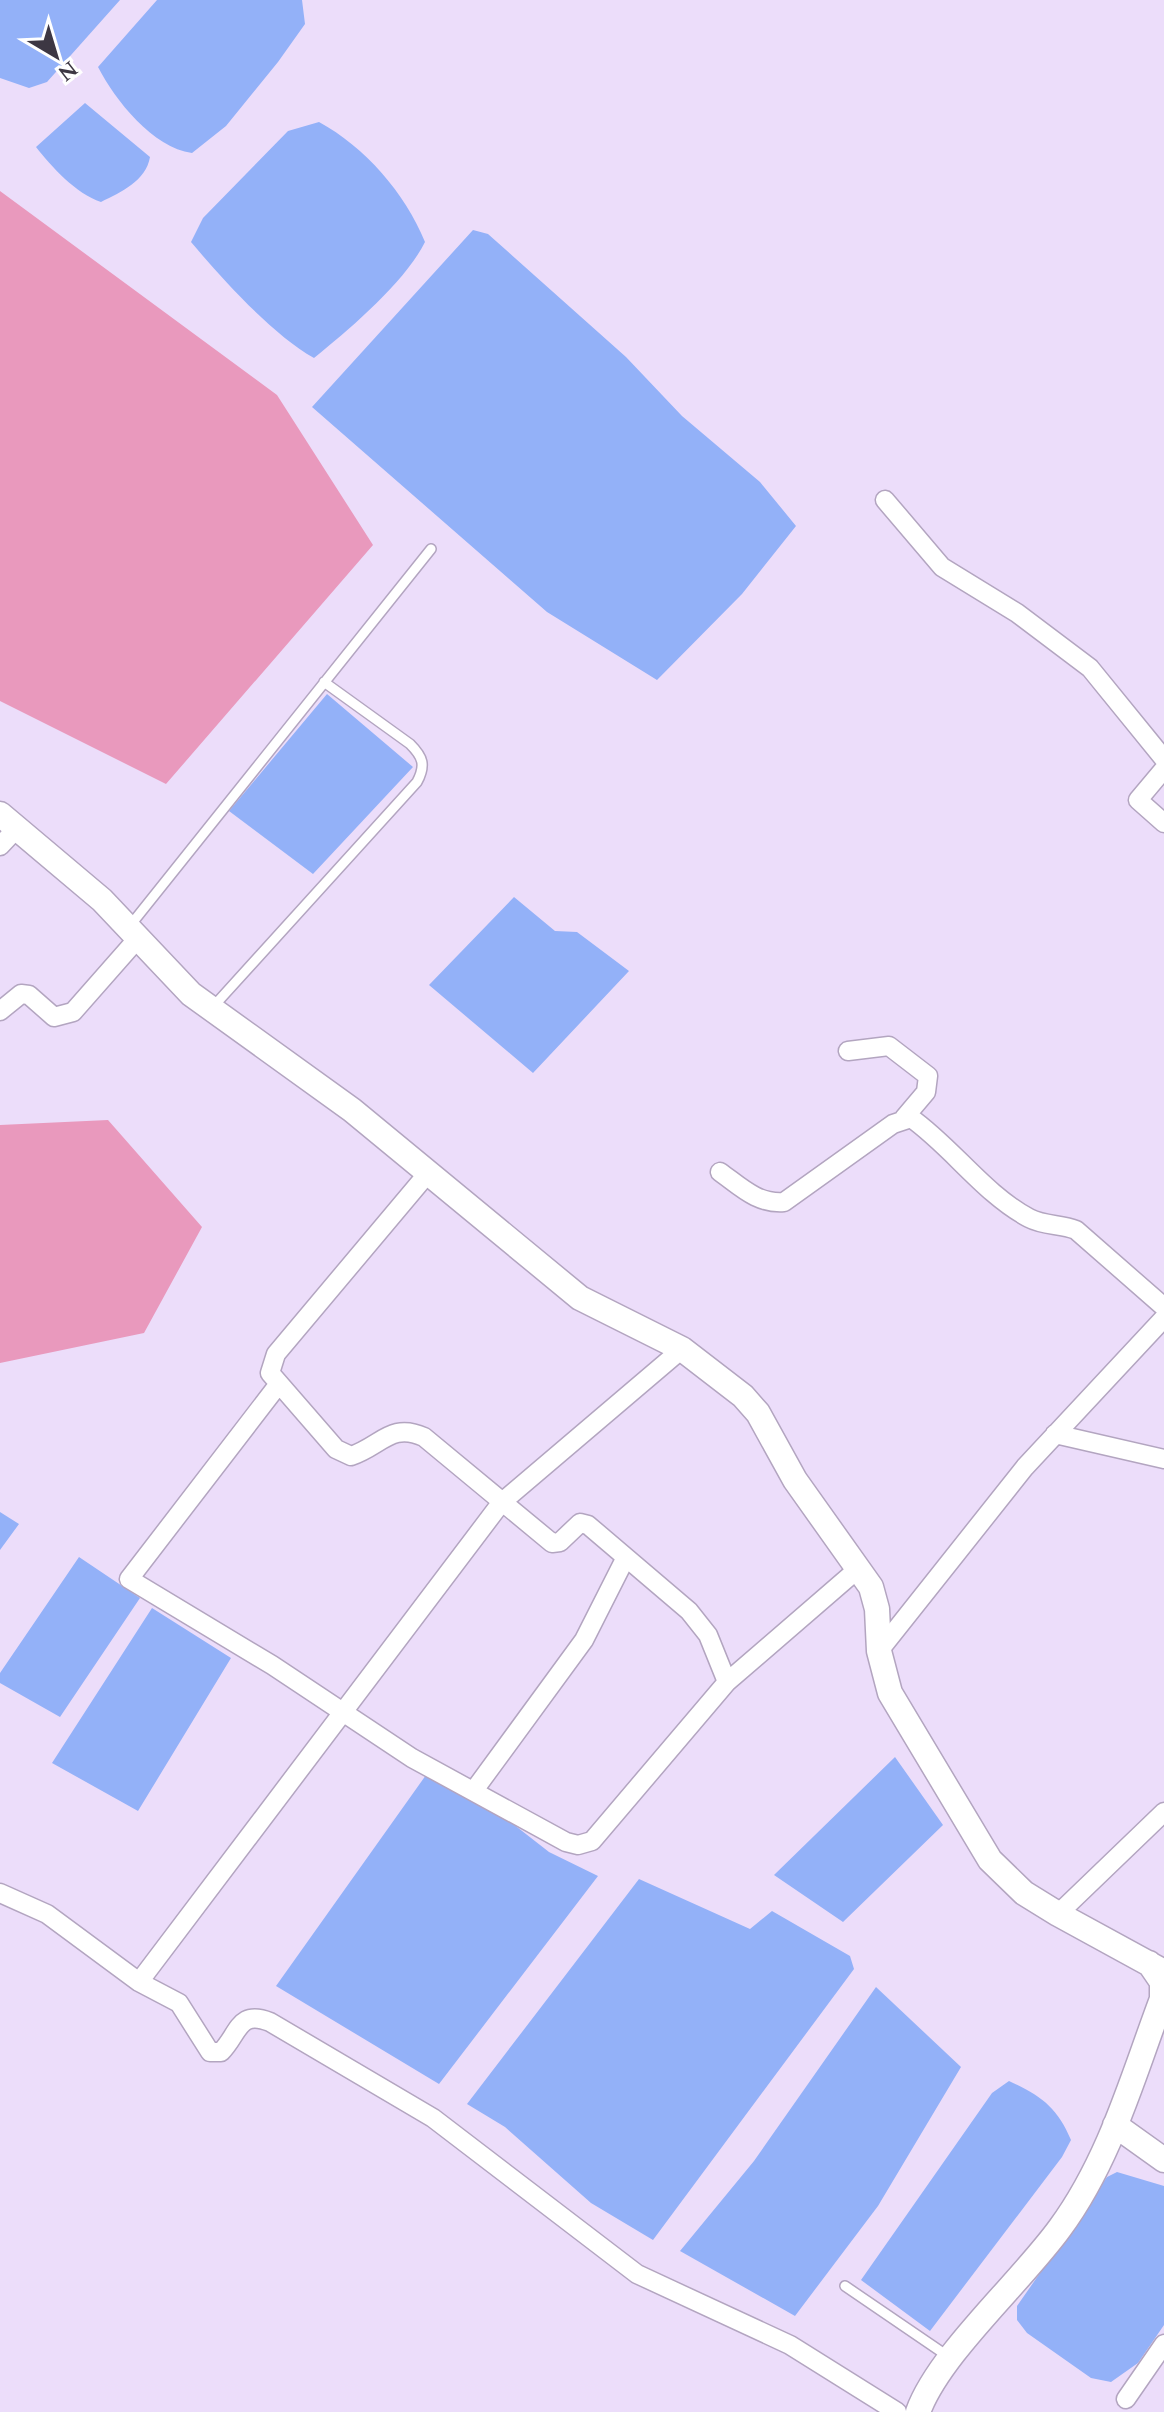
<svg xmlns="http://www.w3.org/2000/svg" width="1164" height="2412" font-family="Spectral,serif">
<rect width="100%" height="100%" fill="#ecddfa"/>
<path fill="#e999bd" d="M0,191L277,395L373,545L166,784L0,701Z
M108,1120L202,1227L144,1333L0,1363V1125Z"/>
<path fill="#93b1f8" d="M0,0H120L47,82L29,88L0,78Z
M157,0H302L305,24L278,62L226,126L192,153C153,148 115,100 98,67Z
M85,103L150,157C146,181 121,192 101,202C76,194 51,166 36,147Z
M319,122C365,147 405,193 425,242C405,282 350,329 314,358C272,334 223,280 191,242L203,218L288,131Z
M473,230L488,234L626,357L682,416L760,482L796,526L742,594L657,680L547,612L312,407Z
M327,694L413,767L313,874L229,811Z
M514,897L555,931L577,932L629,971L533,1073L429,985Z
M0,1512L19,1524L0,1550Z
M79,1557L140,1598L60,1717L0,1683V1673Z
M152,1608L231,1658L138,1811L52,1763Z
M895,1757L943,1825L843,1922L774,1875Z
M431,1768L458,1781L549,1852L598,1876L439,2084L276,1986Z
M639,1879L750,1929L772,1911L850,1956L854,1969L653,2240L591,2203L505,2127L467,2104Z
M876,1987L961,2067L878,2206L795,2316L680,2251L754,2161Z
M1009,2081C1041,2096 1057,2107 1071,2140L1062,2157L930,2331L861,2280L992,2093Z
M1117,2172L1164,2186V2325L1138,2363L1111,2382L1091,2378L1027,2333L1017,2320V2306L1107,2177Z"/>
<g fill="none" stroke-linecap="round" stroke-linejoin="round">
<g stroke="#b3a5c0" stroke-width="12">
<path id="service" d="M129,927L431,549
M212,1008L417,782C426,765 423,757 410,744L324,682
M845,2286L949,2357"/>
</g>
<g stroke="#b3a5c0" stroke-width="21">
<path id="minor" d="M885,500L942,567L1017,613L1090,668L1164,759
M1164,769L1138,800L1164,823
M0,846L17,828
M0,1011L21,994L29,995L54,1017L73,1012L139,937
M848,1051L889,1046L928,1076L926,1092L904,1118
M720,1172C741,1187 757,1204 784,1202L893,1124L911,1118C952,1147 984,1194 1029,1218C1044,1226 1061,1224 1076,1230L1164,1307
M428,1173L276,1354L270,1373L336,1449L351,1456C381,1446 391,1422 424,1437L552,1543L560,1542L580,1523L588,1525L689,1611L708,1635L727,1682
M278,1385L129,1579L272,1665L412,1758L566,1842L578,1845L592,1841L727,1682L859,1568
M1055,1434L1164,1459
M879,1651L1025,1467L1164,1318
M475,1789L584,1640L625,1559
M0,1893L47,1914L139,1982L179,2003L210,2052H221C239,2034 238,2009 270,2022L433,2118L637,2274L790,2345L897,2412
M1058,1914L1164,1812
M139,1982L501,1503L682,1349
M1126,2399L1164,2344"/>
</g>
<g stroke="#b3a5c0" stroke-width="27">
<path id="tertiary" d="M0,814L102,900L191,994L352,1110L580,1298L682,1349L743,1396L758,1413L795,1480L871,1587L877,1609L879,1651L890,1693L990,1860L1024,1893L1058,1914L1164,1972
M1115,2125L1164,2160
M918,2412C939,2354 1021,2282 1060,2228C1110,2160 1133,2076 1162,1999V1982L1149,1963"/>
</g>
<use href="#service" stroke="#fff" stroke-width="9"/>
<use href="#minor" stroke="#fff" stroke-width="18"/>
<use href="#tertiary" stroke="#fff" stroke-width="24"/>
</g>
<g transform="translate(56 56) rotate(142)" stroke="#ffffff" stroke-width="6" paint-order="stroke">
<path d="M0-6L14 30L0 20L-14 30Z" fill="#3d3743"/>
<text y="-12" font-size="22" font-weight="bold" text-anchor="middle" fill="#3d3743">N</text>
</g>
</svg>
